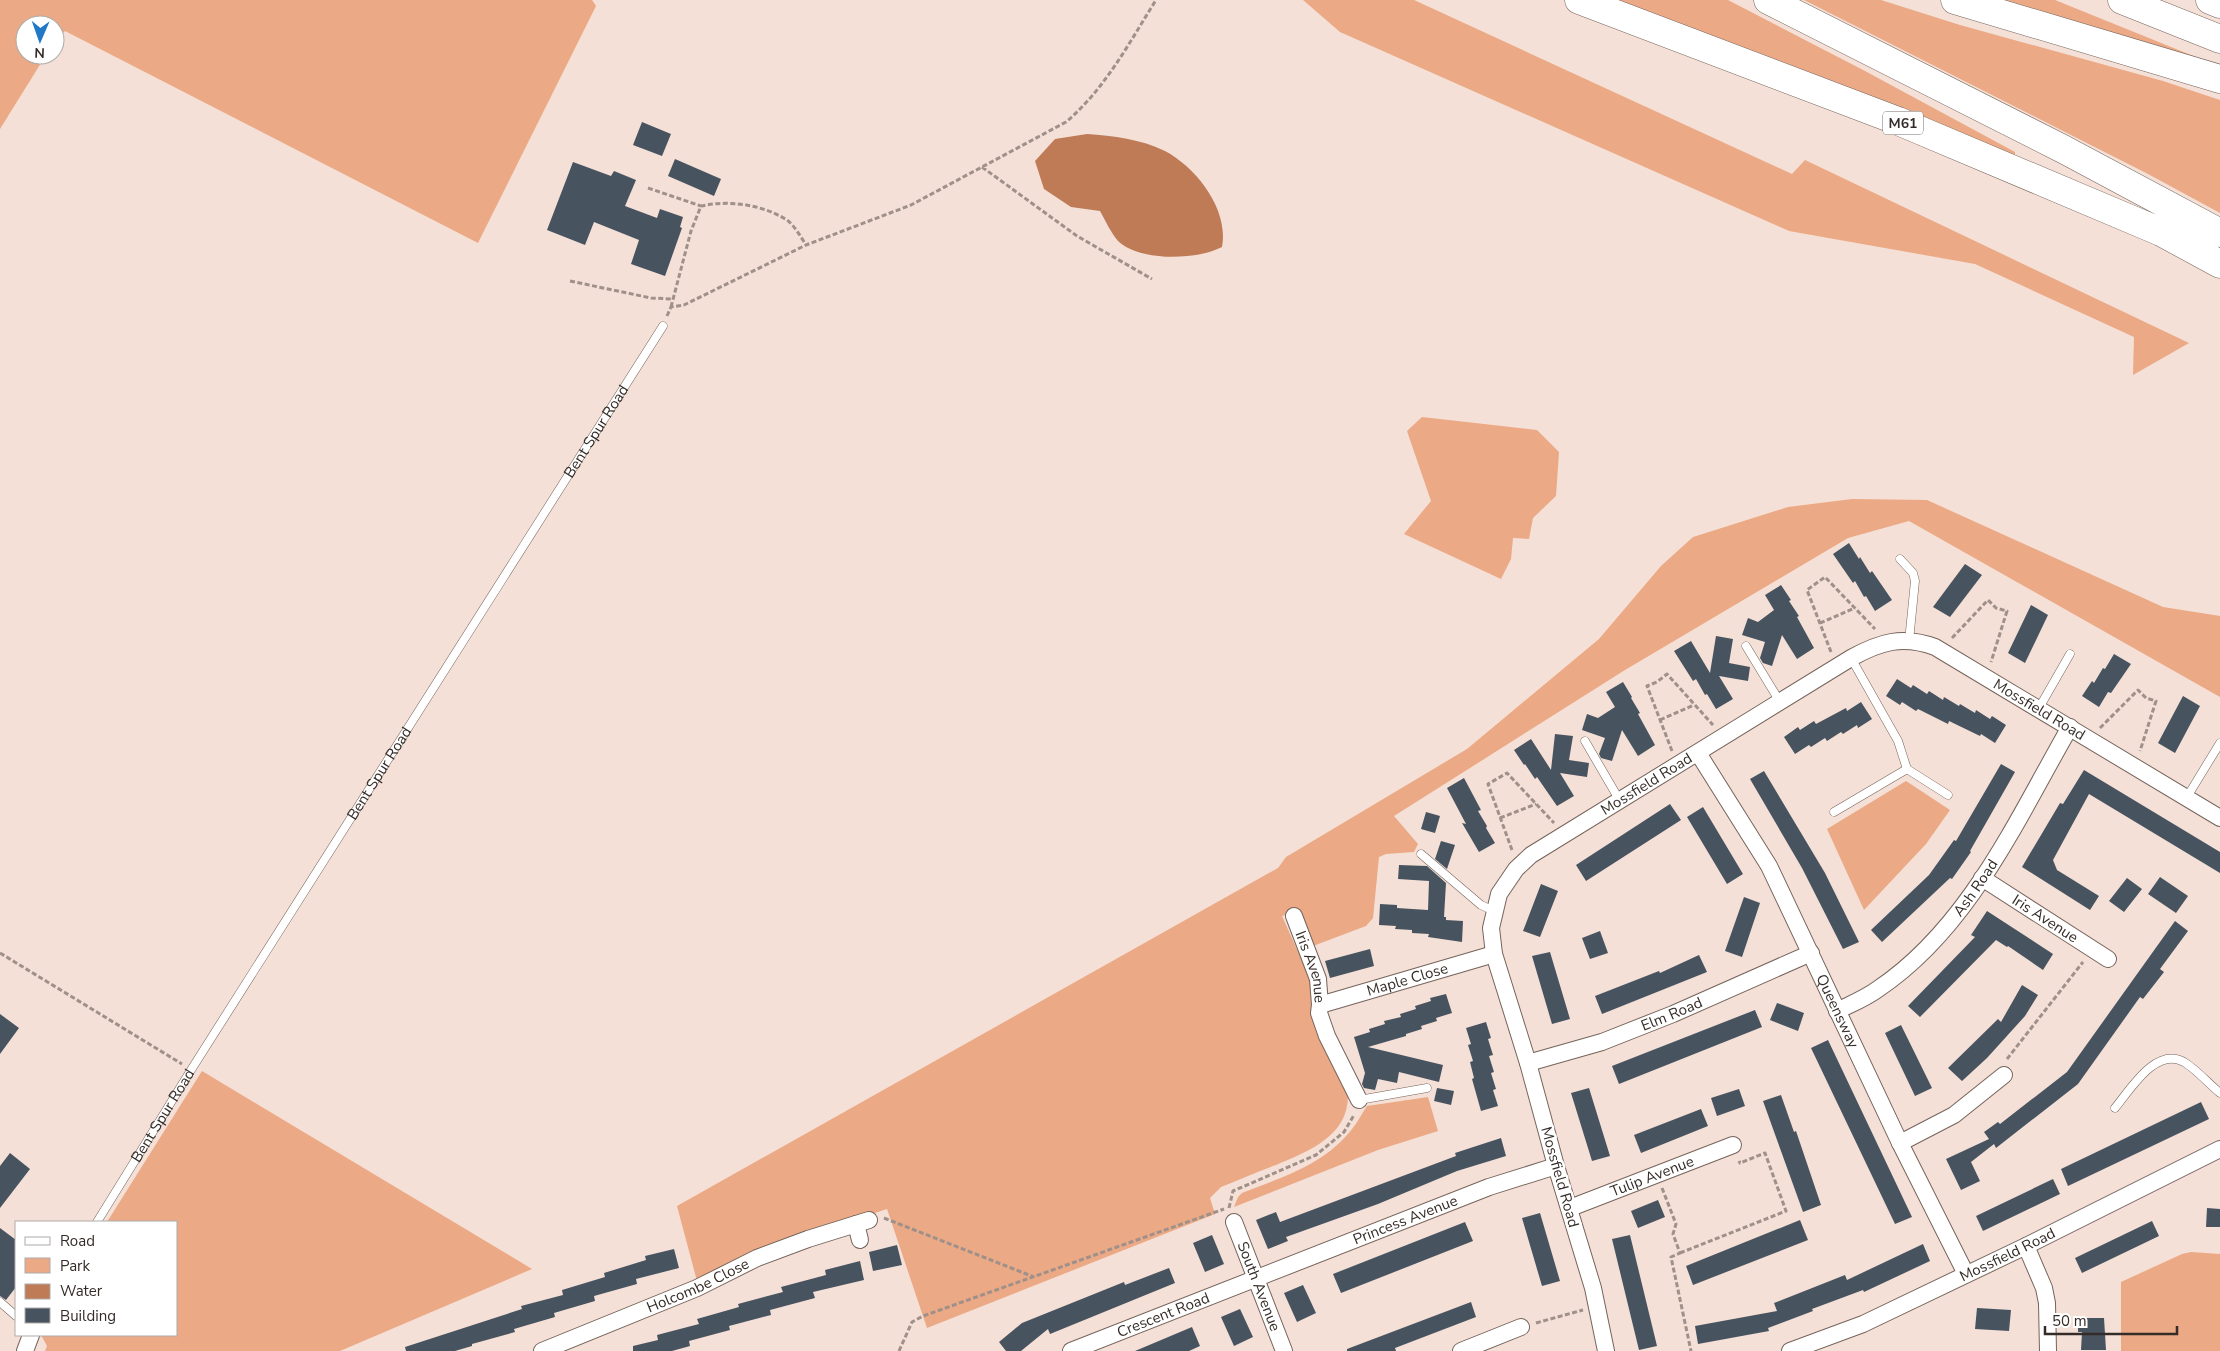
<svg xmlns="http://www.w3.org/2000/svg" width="2220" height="1351" font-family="'Nunito Sans',sans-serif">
<rect width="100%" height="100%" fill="#f4e0d6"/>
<path fill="#eba985" d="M0,0H592L596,6L478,243L65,31L55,41V25H25V55H46L0,129Z
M1303,0H1414L1792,174L1805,160L2189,343L2133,375L2134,337L1975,264L1789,231L1340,32Z
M1611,0H1728L1865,71L2015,152V156Z
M1804,0H1881L1960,25L2163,81L2220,100V213L2148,174Z
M1994,0H2055L2218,66Z
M1422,417L1537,430L1559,452L1556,496L1533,518L1529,539L1513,538L1511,559L1501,579L1404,534L1431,501L1407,431Z
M1852,499L1927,500L2163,607L2220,616V697L1909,521L1848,538L1625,670L1394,816L1418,844L1414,852L1386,854L1379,857L1373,918L1366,926L1313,946L1300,910L1282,916L1312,983L1348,1094C1349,1136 1309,1151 1276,1165C1257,1172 1239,1180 1221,1187L1210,1198L1215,1214L927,1328L887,1209L759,1251L697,1281L677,1206L1278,868L1286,857L1467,749L1599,639L1661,566L1693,537L1788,507Z
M1906,781L1950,810L1926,844L1864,910L1827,829Z
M202,1071L532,1269L340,1351H45L47,1346L41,1335H176V1222H107Z
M1428,1097L1438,1131L1378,1150L1234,1207L1238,1197L1242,1193C1280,1178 1320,1166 1347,1135C1355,1127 1361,1115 1367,1106Z
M2191,1252L2220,1254V1351H2121V1282L2182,1254Z"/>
<path fill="#be7b56" d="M1087,134C1113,136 1141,139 1165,151C1197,168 1229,210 1222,247C1197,260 1140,262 1118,241C1111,233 1105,220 1100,211L1071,207L1044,189L1035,161L1055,139Z"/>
<path fill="#485360" d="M642,122L671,134L662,156L633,145Z
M675,159L721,179L714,196L668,176Z
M573,162L611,176L614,171L636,180L625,206L657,218L660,209L683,217L680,227L682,228L665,276L631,264L639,240L594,222L585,245L547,230Z
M1849,543L1859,559L1860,557L1870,573L1872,571L1892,600L1875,611L1866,596L1864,597L1855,581L1853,583L1833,554Z
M1965,564L1982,575L1950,617L1933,607Z
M1781,585L1791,600L1789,601L1799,616L1797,617L1814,648L1797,659L1782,635L1772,666L1763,663L1760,658L1765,642L1742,635L1748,618L1758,622L1774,610L1765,595Z
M2031,605L2048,615L2025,663L2008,653Z
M1716,636L1733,639L1729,663L1750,667L1748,681L1719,676L1733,699L1716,709L1707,694L1705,695L1696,679L1693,681L1674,651L1691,641L1710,673Z
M2114,654L2131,664L2111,693L2108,692L2099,707L2082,696L2092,681L2094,683L2103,668L2105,669Z
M1897,679L1911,688L1913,685L1927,694L1929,691L1943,700L1944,697L1959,706L1960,704L1975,713L1976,710L1990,719L1992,716L2006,725L1995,743L1981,734L1980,736L1949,721L1948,724L1918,709L1916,711L1902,702L1900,705L1886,696Z
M1623,682L1632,697L1631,698L1640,713L1638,714L1655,745L1638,756L1622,730L1612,761L1601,758L1599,754L1605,738L1582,730L1587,714L1598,718L1615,707L1606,692Z
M2183,696L2200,706L2175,753L2158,743Z
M1861,702L1872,719L1858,728L1857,725L1843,734L1841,732L1827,741L1825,738L1811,747L1809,745L1795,754L1784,737L1798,727L1800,730L1814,721L1816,724L1846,708L1847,711Z
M1555,734L1573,736L1569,760L1589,763L1587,777L1560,773L1574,796L1557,806L1537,777L1535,779L1525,764L1524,765L1514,750L1531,739L1551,770Z
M2001,764L2015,772L1970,851L1971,852L1952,879L1950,878L1882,942L1871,930L1929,875L1954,840L1956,841Z
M2084,770L2220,852V873L2089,794L2053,860L2057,870L2099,896L2090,910L2022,867L2060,803L2063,804Z
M1764,771L1825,873L1859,942L1843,949L1802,868L1750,779Z
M1464,778L1481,810L1478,811L1487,826L1486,828L1495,843L1479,852L1462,823L1466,824L1447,788Z
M1670,804L1681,820L1586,881L1576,865Z
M1703,807L1743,874L1727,884L1687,817Z
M1426,812L1440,816L1435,833L1421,829Z
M1441,841L1455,845L1447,869L1435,859Z
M1399,865L1427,866L1446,883L1444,917H1446V920L1463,921L1462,942L1428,937L1429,934L1412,933V930L1395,929L1396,926L1379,925L1380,904L1397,905V908L1428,910L1429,881L1398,879Z
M2160,877L2188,896L2176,913L2148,894Z
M2127,878L2142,889L2124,912L2109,901Z
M1541,884L1558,891L1540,937L1523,931Z
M1744,897L1760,903L1742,957L1725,951Z
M1987,911L2053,954L2043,970L2008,946L2007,947L1996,940L1920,1017L1908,1006L1975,937L1971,935Z
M2175,921L2188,931L2160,969L2164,972L2143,999L2140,997L2078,1084L1996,1148L1994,1144L1971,1162L1980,1181L1961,1190L1946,1159L1989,1139L1984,1132L1998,1122L2000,1124L2067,1072Z
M1600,931L1608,953L1590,959L1582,938Z
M1370,949L1374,966L1330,978L1325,961Z
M1550,952L1570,1019L1552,1024L1532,956Z
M1699,955L1707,972L1602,1014L1595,996L1659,971L1660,973Z
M2022,985L2038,995L2025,1016L1987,1058L1962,1081L1948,1068L1998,1019L2001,1022Z
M1446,994L1452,1013L1436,1018L1437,1021L1421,1026L1422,1029L1406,1034V1036L1368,1047L1443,1065L1439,1082L1399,1072L1397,1083L1378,1079L1375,1090L1364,1088L1362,1084L1365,1073L1354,1037L1370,1032L1369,1029L1385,1024L1384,1021L1401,1017L1400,1014L1416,1009L1415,1006L1431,1001L1430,998Z
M1777,1003L1804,1013L1798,1031L1770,1020Z
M1755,1010L1762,1027L1619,1084L1612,1066Z
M0,1014L19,1028L0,1054Z
M1486,1022L1491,1038L1488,1039L1493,1055L1489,1056L1494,1072L1491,1073L1496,1089L1493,1090L1498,1106L1481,1111L1472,1079L1474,1078L1470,1062L1473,1061L1468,1045L1471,1044L1466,1028Z
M1901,1025L1932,1088L1915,1096L1885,1033Z
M1828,1040L1912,1217L1895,1224L1811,1048Z
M1437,1088L1454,1091L1451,1105L1434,1101Z
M1589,1088L1610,1156L1592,1161L1571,1093Z
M1739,1089L1745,1106L1717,1116L1711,1098Z
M1781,1095L1794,1132L1796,1131L1821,1205L1803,1212L1763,1101Z
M2201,1102L2209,1119L2068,1186L2061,1169Z
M1701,1109L1708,1126L1641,1153L1634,1135Z
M1501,1138L1506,1156L1457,1171L1378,1204L1286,1237L1288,1241L1268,1249L1256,1220L1276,1212L1280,1222L1456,1156L1455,1153Z
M10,1153L30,1169L0,1208V1166Z
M2053,1179L2060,1194L1983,1231L1976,1216Z
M1658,1200L1665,1217L1638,1228L1631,1211Z
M2207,1208L2220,1209V1227H2206Z
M1540,1213L1560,1281L1542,1286L1522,1218Z
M1800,1220L1808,1240L1693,1285L1686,1266Z
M2152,1221L2159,1236L2082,1273L2075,1258Z
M1465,1222L1473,1241L1341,1293L1333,1274Z
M0,1228L16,1240V1287L6,1300L0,1296Z
M1212,1235L1224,1264L1205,1272L1193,1243Z
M1630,1235L1657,1346L1639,1350L1612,1239Z
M1923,1244L1930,1261L1864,1292L1863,1290L1812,1309L1813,1311L1768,1328L1769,1331L1698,1344L1695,1326L1777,1311L1774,1303L1845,1275L1847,1280Z
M897,1245L902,1265L873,1271L869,1252Z
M674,1249L679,1268L636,1279L637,1284L594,1296L595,1301L554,1313L555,1317L514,1329L515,1332L472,1344V1346L455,1351H406L405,1347L522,1309L521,1306L563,1295L562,1290L605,1277L604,1273L646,1260L645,1256Z
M860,1261L864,1280L813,1292L815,1298L770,1310L771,1315L729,1326L730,1330L689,1341L690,1346L672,1351H633V1346L658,1340L657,1335L699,1324L697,1319L739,1307L738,1304L783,1292L781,1287L826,1275L825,1270Z
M1169,1268L1175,1283L1050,1334L1048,1329L1021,1351H1006L999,1342L1022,1323L1124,1282L1125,1285Z
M1303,1285L1316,1313L1297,1322L1284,1293Z
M1471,1302L1476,1317L1395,1348L1396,1351H1347V1349Z
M1977,1308L2011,1310L2009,1331L1975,1329Z
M1240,1309L1253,1337L1234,1346L1221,1317Z
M2078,1318H2104L2106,1350H2081L2082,1332H2078Z
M1192,1327L1200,1346L1189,1351H1135Z"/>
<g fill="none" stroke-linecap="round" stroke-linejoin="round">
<g stroke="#75645b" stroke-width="9">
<g id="lane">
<path d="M1900,559L1913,573L1915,581L1909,641"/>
<path d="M1746,646L1780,702"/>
<path d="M1851,658L1898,741L1907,769"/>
<path d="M2039,708L2070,654"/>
<path d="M1585,741L1620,801"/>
<path d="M2187,797L2220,743"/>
<path d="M1834,812L1907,769L1948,795"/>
<path d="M1421,854L1481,905L1494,911"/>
<path d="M1359,1100L1427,1088"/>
<path d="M2115,1108C2130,1090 2156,1046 2184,1062C2197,1070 2208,1083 2220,1093"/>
<path id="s1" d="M97,1222L191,1070L663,326"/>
<path d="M0,1302L16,1316"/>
</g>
</g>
<g stroke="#75645b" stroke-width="18">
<g id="street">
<path id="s2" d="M1698,753L1769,866L1900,1143L1966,1274"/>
<path id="s3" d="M1982,878L2108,959"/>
<path id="s4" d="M1294,916L1318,979L1320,1005L1319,1013L1327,1036L1359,1100"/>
<path id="s5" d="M1320,1005L1494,954"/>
<path id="s6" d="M1837,1011C1851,1004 1866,998 1878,989C1969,928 2017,819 2070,727"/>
<path id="s7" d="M1528,1063L1602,1042L1673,1014L1811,953"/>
<path d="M1900,1143L1954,1115L2004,1075"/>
<path id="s8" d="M1570,1208L1733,1145"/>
<path id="s9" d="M1234,1222L1284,1351"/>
<path d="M856,1224L860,1240"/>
<path d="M2026,1246L2044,1288L2047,1303L2048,1351"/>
<path d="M25,1351L31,1335"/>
<path id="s10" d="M542,1351L697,1288L757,1258L808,1239L869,1220"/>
<path id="s11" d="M1071,1351L1489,1187L1556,1166"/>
<path d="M1461,1351L1521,1327"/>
<path id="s12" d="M1606,1351L1593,1288L1556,1166L1528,1063L1494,954L1491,928L1499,894L1516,869L1531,855L1851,658C1880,642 1902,635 1935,647L2220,818"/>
<path id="s13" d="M1790,1351L1863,1324L2026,1246L2220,1149"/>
</g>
</g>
<g stroke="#75645b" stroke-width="29">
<path id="highway" d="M1579,0L1898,121L2161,232L2220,264
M1768,0L2063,149L2220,233
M1955,0L2220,79
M2122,0L2220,39
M2210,0L2220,4"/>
</g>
<path stroke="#9f9089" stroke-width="3" stroke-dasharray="5 2.5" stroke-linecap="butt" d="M982,167L1077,236L1152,279
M648,188L701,206
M570,281L651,298L673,299
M671,307L691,231L701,206C729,200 761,204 787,220C794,225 801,237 806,245
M667,316L671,307L684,305L806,245L911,205L1066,122C1105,89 1129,43 1156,0
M1820,623L1855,608
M1952,638L1988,600L1996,608L2007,611L1991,662
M1831,652L1807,590L1825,577L1875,629
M1660,720L1694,705
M2100,728L2138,690L2146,698L2156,701L2140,751
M1672,751L1647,686L1657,682L1667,674L1713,725
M1500,818L1536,804
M1512,850L1488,784L1507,773L1554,823
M0,953L182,1064
M2007,1059L2083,962
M1662,1188L1676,1224L1673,1234L1680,1253L1671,1257L1691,1351
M1229,1208L1233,1191L1316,1155L1344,1132L1354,1115
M884,1218L1034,1277
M1680,1253L1786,1211L1765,1153L1740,1163L1739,1161
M1536,1323L1583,1310
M899,1351L912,1322L923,1316L1224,1209"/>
<use href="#lane" stroke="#fff" stroke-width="8"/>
<use href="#street" stroke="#fff" stroke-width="16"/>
<use href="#highway" stroke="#fff" stroke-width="28"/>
</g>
<g text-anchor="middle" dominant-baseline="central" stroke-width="5" stroke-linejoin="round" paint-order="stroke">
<rect fill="#fff" stroke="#716b68" stroke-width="1" x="1883" y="111.5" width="40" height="23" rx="4"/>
<g font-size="14" font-weight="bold" fill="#342c28">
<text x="1903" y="123">M61</text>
</g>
<g font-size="15" fill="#342c28" stroke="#fff">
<text stroke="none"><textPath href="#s1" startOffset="935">Bent Spur Road</textPath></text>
<text stroke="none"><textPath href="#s12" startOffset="1110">Mossfield Road</textPath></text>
<text stroke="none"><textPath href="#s1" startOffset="530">Bent Spur Road</textPath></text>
<text stroke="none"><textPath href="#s12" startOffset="660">Mossfield Road</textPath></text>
<text stroke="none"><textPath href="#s6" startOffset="188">Ash Road</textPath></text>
<text stroke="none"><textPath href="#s3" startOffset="75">Iris Avenue</textPath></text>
<text stroke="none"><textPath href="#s4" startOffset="54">Iris Avenue</textPath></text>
<text stroke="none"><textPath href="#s5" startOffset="91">Maple Close</textPath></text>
<text stroke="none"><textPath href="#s2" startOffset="294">Queensway</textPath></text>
<text stroke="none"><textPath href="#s7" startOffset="152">Elm Road</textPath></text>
<text stroke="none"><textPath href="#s1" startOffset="125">Bent Spur Road</textPath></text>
<text stroke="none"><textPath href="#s8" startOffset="88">Tulip Avenue</textPath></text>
<text transform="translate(1560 1177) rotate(74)">Mossfield Road</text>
<text stroke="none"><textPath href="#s11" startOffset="359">Princess Avenue</textPath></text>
<text stroke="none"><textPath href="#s13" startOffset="238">Mossfield Road</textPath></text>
<text stroke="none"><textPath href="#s10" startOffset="169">Holcombe Close</textPath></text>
<text stroke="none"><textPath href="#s9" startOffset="69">South Avenue</textPath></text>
<text stroke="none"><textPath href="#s11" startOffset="99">Crescent Road</textPath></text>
</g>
</g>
<rect x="15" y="1221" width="162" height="115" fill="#ffffff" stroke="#aeaba9"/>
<rect x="25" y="1237" width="25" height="8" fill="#ffffff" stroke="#aeaba9"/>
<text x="60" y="1246" font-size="15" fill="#342c28">Road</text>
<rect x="25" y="1258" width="25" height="15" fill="#eba985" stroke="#aeaba9"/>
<text x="60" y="1271" font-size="15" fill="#342c28">Park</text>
<rect x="25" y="1284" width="25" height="15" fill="#be7b56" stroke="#aeaba9"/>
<text x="60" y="1296" font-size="15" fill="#342c28">Water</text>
<rect x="25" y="1308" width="25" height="15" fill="#485360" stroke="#aeaba9"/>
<text x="60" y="1321" font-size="15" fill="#342c28">Building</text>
<g transform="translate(40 40) rotate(182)"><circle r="24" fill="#ffffff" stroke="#aeaba9"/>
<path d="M0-4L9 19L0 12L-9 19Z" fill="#2078c6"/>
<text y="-8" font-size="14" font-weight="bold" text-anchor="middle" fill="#342c28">N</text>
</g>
<path d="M2045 1326v8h132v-8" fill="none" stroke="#342c28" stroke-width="2.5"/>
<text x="2052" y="1326" font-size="15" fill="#342c28" stroke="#ffffff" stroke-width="4" paint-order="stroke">50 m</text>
</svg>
